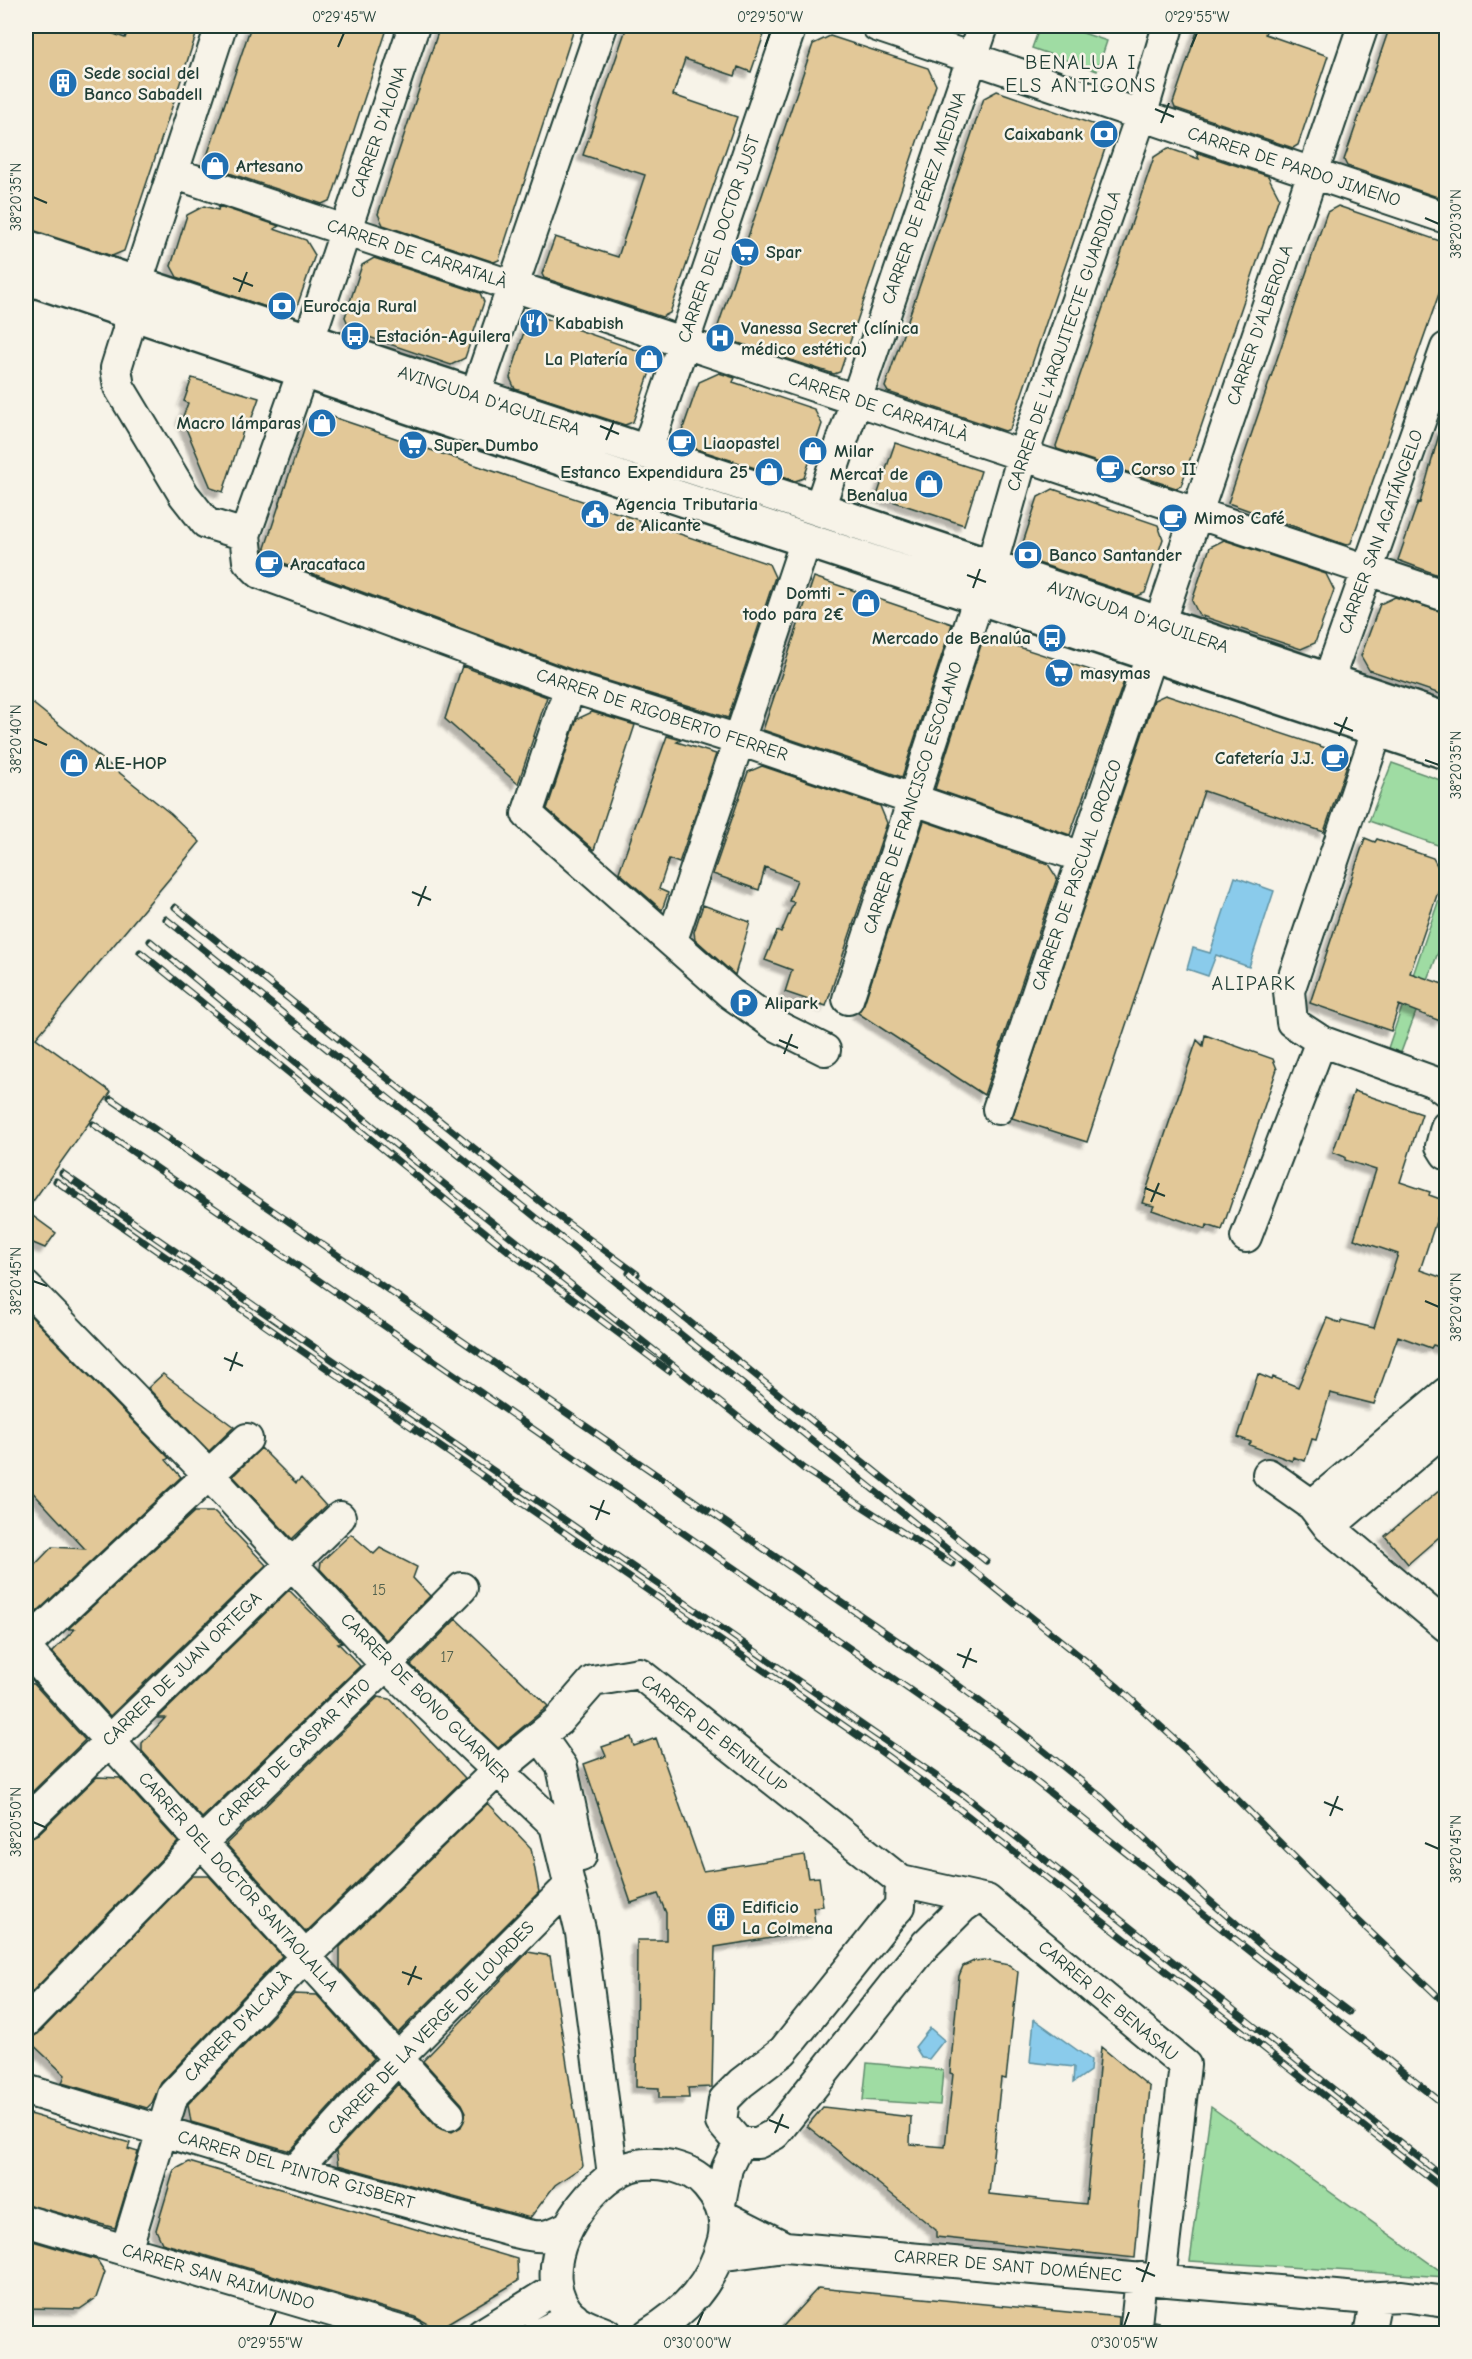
<svg xmlns="http://www.w3.org/2000/svg" width="1472" height="2359" font-family="'Comic Neue',sans-serif">
<defs>
<filter id="shadow"><feDropShadow dx="-5.5" dy="5.5" stdDeviation="1.5" flood-color="#0004"/></filter>
</defs>
<rect width="100%" height="100%" fill="#f7f3e8"/>
<filter id="ink" filterUnits="userSpaceOnUse"><feTurbulence type="fractalNoise" baseFrequency=".0167" numOctaves="2"/><feDisplacementMap in="SourceGraphic" scale="12" xChannelSelector="R" yChannelSelector="G"/><feConvolveMatrix kernelMatrix="1 2 1 2 8 2 1 2 1" color-interpolation-filters="sRGB"/></filter>
<g filter="url(#ink)">
<path fill="#9fdca3" stroke="#5f8c6c" stroke-width="1.5" d="M1040,26H1062L1107,41L1097,71L1032,48Z
M1392,763L1446,782V848L1369,821Z
M1446,879V931L1400,1055L1387,1051Z
M867,2063L943,2070L940,2105L863,2100Z
M1211,2107L1446,2275V2277L1190,2261Z"/>
<path fill="#8acbeb" stroke="#5f92a2" stroke-width="1.5" d="M1235,877L1274,891L1249,967L1216,955L1208,976L1187,969L1193,948L1210,953Z
M1034,2019L1091,2060L1090,2071L1073,2083L1074,2067L1030,2062Z
M930,2028L944,2040L929,2059L922,2058L915,2047Z"/>
<path fill="#e2c898" stroke="#1f3d34" stroke-width="1.5" filter="url(#shadow)" d="M26,26H84V28L103,30L125,38L130,26H199L124,251L112,256L26,229Z
M251,26H388L331,200L322,204L211,167L206,159Z
M440,26H575L499,260L494,262L383,225L378,214Z
M627,26H767L751,72L738,67L735,76L685,59L673,95L737,117L670,313L662,317L544,278L542,274L555,237L618,257L645,175L583,155Z
M1199,26H1268L1265,34L1328,56L1298,145L1293,148L1175,108L1173,103Z
M1390,26H1446V200L1347,166L1344,160Z
M830,36L928,68L936,85L840,372L834,374L717,336L716,332L813,44Z
M997,91L1101,127L1108,140L1010,429L1005,431L888,392L885,387L984,98Z
M1168,148L1199,159L1196,152L1268,176L1279,197L1181,486L1176,488L1057,449L1056,446L1154,157Z
M204,206L218,210L219,206L279,226L274,229L306,240L315,255L296,309L287,314L177,277L171,266L187,215Z
M1338,206L1443,242L1446,249V274L1351,543L1346,545L1228,503L1327,212Z
M374,258L480,293L484,302L465,358L451,365L351,331L345,317L362,265Z
M541,317L645,353L652,366L633,422L625,425L515,389L510,378L526,325Z
M719,373L735,378L733,382L814,409L822,424L804,478L795,481L684,445L680,437L699,382Z
M192,378L259,398L250,423L246,422L223,492L211,488L182,419L188,403L184,401Z
M324,414L769,564L775,577L728,718L576,671L270,558L264,551L307,420Z
M1441,427L1446,428V578L1398,560L1418,502L1420,503Z
M895,443L981,471L964,525L877,496Z
M1053,489L1158,525L1163,539L1145,593L1137,596L1026,559L1021,549L1038,497Z
M1224,540L1326,574L1334,590L1315,643L1301,649L1199,615L1192,601L1210,547Z
M814,577L952,624L902,777L763,730Z
M1395,597L1446,613V696L1369,670L1361,656L1380,604Z
M994,639L1124,681L1070,835L935,789L981,645Z
M462,666L547,697L518,784L445,719Z
M1165,695L1350,756L1324,832L1204,791L1087,1142L1012,1118L1154,700Z
M26,698L171,814L200,842L36,1038L111,1092L26,1211L56,1233L45,1248L26,1240Z
M592,712L635,725L594,850L547,809L577,719Z
M667,736L681,740L677,742L716,754L679,863L669,859L659,889L668,893L662,910L619,872Z
M762,766L880,806L887,823L826,1006L785,992L792,970L765,960L777,931L781,933L794,902L789,901L797,880L765,867L759,890L713,874L748,772Z
M924,821L1048,864L1057,878L984,1095L858,1013L864,1004Z
M1365,838L1375,842L1377,839L1433,858L1438,867L1446,869L1410,973L1446,985V1018L1440,1016V1021L1399,1005L1391,1031L1310,1003Z
M703,905L750,922L735,975L695,939L694,932Z
M1205,1035L1273,1059L1277,1069L1222,1230L1207,1225L1206,1229L1152,1210L1154,1206L1142,1203L1197,1040L1203,1046Z
M1354,1091L1422,1114L1400,1182L1430,1192L1429,1195L1443,1200L1420,1270L1446,1279V1349L1433,1345L1431,1348L1398,1336L1374,1404L1330,1393L1316,1440L1312,1439L1305,1461L1293,1457L1292,1461L1249,1445L1251,1442L1238,1437L1258,1374L1272,1380L1273,1377L1298,1387L1327,1318L1340,1323L1342,1320L1374,1328L1398,1254L1354,1239L1376,1170L1345,1160V1157L1333,1152Z
M26,1311L169,1458L166,1460L181,1477L26,1622V1574L52,1547L85,1549L26,1485Z
M163,1374L234,1427L209,1451L148,1388Z
M261,1448L296,1483L301,1478L326,1506L292,1539L233,1476Z
M1446,1485V1531L1408,1564L1385,1536Z
M194,1512H215L266,1565L110,1716L52,1652L75,1629H68Z
M351,1534L374,1554L380,1548L417,1567L413,1578L430,1596L386,1640L320,1569L321,1562Z
M289,1590L342,1643H338L360,1666L202,1818L142,1751V1743L165,1718H158Z
M456,1619L548,1706L498,1748L411,1665Z
M26,1683L34,1684L85,1740L26,1798Z
M378,1697L390,1699L465,1778L306,1932L226,1844Z
M631,1737L634,1746L656,1738L703,1871L804,1855L808,1878L819,1877L823,1906L813,1907L816,1931L715,1947L712,2087L688,2088L689,2098H659V2088L636,2087L637,1940H666V1913L658,1894L631,1903L584,1764L606,1756L602,1747Z
M97,1777L120,1778L178,1842L26,1998V1839L38,1834Z
M488,1803L531,1848L539,1892L398,2033L340,1969V1947Z
M192,1876H209L282,1956L161,2083L152,2103L147,2108L62,2083L65,2075L27,2039L38,2034Z
M528,1952L550,1956L583,2166L555,2185L530,2218L338,2165L336,2151L398,2084L437,2127L452,2132L461,2127L466,2112L462,2104L423,2061Z
M984,1960L1009,1965L1018,1972L1006,2079L1001,2078L989,2194L1086,2204L1101,2047L1150,2087L1135,2258L936,2237V2230L807,2126L823,2107L911,2117L910,2144L945,2147L953,2074L950,2073L959,1976L963,1966L974,1961Z
M294,1994L317,1995L374,2058L290,2151L191,2122L188,2104Z
M26,2113L130,2143L128,2149L138,2152L115,2228L26,2204Z
M189,2162L517,2259L518,2281L446,2324L431,2326L415,2317L162,2243L156,2230L174,2170Z
M26,2239L97,2260L105,2272L96,2298L80,2309L26,2308Z
M818,2288L1119,2317L1118,2334H776Z
M1154,2321L1159,2322V2334H1152Z"/>
<g fill="none" stroke-linecap="round" stroke-linejoin="round">
<g stroke="#1f3d34" stroke-width="34">
<path id="minor" d="M877,26L1446,218
M173,173L1446,596
M136,285L221,26
M133,314L116,368L119,387L184,495L206,523L245,535
M309,340L414,26
M303,371L245,535L248,561L260,573L570,687L739,740L1082,857
M483,417L475,396L602,26
M646,453L791,26
M819,509L983,26
M991,567L1023,455L1141,116L1168,26
M1159,624L1363,26
M570,687L527,814L731,994L775,1025L825,1050
M1307,690H1318L1328,681L1446,348
M1369,708L1378,728L1289,991L1292,1022L1321,1041L1434,1082L1446,1091
M672,940L806,540
M848,999L979,597
M998,1109L1156,640
M1446,1127L1441,1146L1446,1154
M1246,1237L1321,1041
M26,1287L208,1474L386,1665L555,1825L581,1933L613,2175
M1268,1474L1312,1505L1329,1527L1446,1626
M1312,1505L1446,1393
M1329,1527L1446,1428
M26,1645L247,1439
M26,1649L449,2115
M540,1736L562,1767L581,1856
M26,1822L340,1517
M26,2022L202,1842L386,1665L462,1588
M26,2090L295,2171L515,2232C539,2238 545,2239 567,2227
M739,2143L721,2122L724,2100L741,2083L783,2051L891,1916L900,1906L901,1881
M295,2171L398,2058L569,1886
M720,2204L727,2168L739,2143H758L775,2134L926,1944L963,1907L976,1898
M724,2216L785,2247
M26,2221L410,2334
M126,2250L173,2095L306,1956L497,1771L558,1721L593,1681L639,1673L901,1881L987,1900L1185,2065L1160,2280
M718,2256L785,2247L1358,2298L1402,2296L1446,2302
M482,2334L555,2289
M538,2334L574,2317
M607,2334C596,2329 583,2326 574,2318C528,2276 577,2192 623,2170C638,2162 656,2163 672,2166C686,2170 697,2174 707,2186C720,2201 728,2220 723,2240C712,2284 686,2311 648,2334
M1135,2334L1141,2278
M1369,2334L1376,2299"/>
</g>
<g stroke="#1f3d34" stroke-width="38">
<path id="major" d="M26,247L819,509L1446,720
M26,277L634,483L1446,752"/>
</g>
<use href="#minor" stroke="#f7f3e8" stroke-width="30"/>
<use href="#major" stroke="#f7f3e8" stroke-width="33"/>
<g stroke="#1f3d34" stroke-width="7">
<path id="rail" d="M175,907L562,1219L637,1274
M166,919L1118,1687L1208,1770L1345,1908L1446,2004
M150,941L414,1160L804,1469L952,1564
M140,952L511,1253L669,1371
M111,1099L908,1648L1013,1726L1101,1797L1209,1900L1262,1946L1349,2012
M93,1124L992,1747L1446,2106
M62,1173L965,1796L1446,2179
M56,1181L876,1748L958,1808L1446,2191
M629,1273L986,1561"/>
</g>
<use href="#rail" stroke="#f7f3e8" stroke-width="4.5" stroke-dasharray="14" stroke-linecap="butt"/>
</g>
</g>
<path fill="none" stroke="#1f3d34" stroke-width="2" d="M338,47L344,33M765,47L770,33M1191,47L1197,33M1155,109L1174,117M1161,123L1169,103M33,197L47,203M1425,218L1439,224M233,278L253,286M239,292L247,272M600,426L619,434M606,440L614,421M967,575L986,582M973,588L980,569M1334,723L1353,731M1339,736L1347,717M33,739L47,745M1425,760L1439,765M412,892L431,900M418,906L426,886M779,1040L798,1048M784,1054L792,1034M1145,1188L1165,1196M1151,1202L1159,1183M33,1281L47,1286M1425,1301L1439,1307M224,1358L243,1366M230,1371L237,1352M590,1506L610,1514M596,1520L604,1500M957,1654L977,1662M963,1668L971,1648M1324,1802L1343,1810M1330,1816L1338,1796M33,1822L47,1828M1425,1843L1439,1849M402,1972L422,1979M408,1985L416,1966M769,2120L789,2128M775,2133L783,2114M1136,2268L1155,2276M1142,2282L1149,2262M270,2326L276,2312M697,2326L703,2312M1124,2326L1129,2312"/>
<defs>
<g id="building-disc" transform="scale(1.5)"><circle r="9.5" fill="#1f6fb2" stroke="#f7f3e8"/><path d="M-4-6H4V6H1V3H-1V6H-4ZM-2.5-4.3h1.7v1.8h-1.7ZM.8-4.3h1.7v1.8H.8ZM-2.5-1h1.7V.8h-1.7ZM.8-1h1.7V.8H.8Z" fill="#fff"/></g>
<g id="bank-disc" transform="scale(1.5)"><circle r="9.5" fill="#1f6fb2" stroke="#f7f3e8"/><path d="M-6-4H6V4H-6ZM0-2.3a2.3 2.3 0 1 0 0 4.6a2.3 2.3 0 1 0 0-4.6Z" fill="#fff"/></g>
<g id="shop-disc" transform="scale(1.5)"><circle r="9.5" fill="#1f6fb2" stroke="#f7f3e8"/><path d="M-5-2.5h2.3a2.7 3.5 0 0 1 5.4 0H5L5.5 6h-11ZM-1.5-2.5h3a1.5 2.3 0 0 0-3 0Z" fill="#fff"/></g>
<g id="supermarket-disc" transform="scale(1.5)"><circle r="9.5" fill="#1f6fb2" stroke="#f7f3e8"/><path d="M-6-5.5h2.5l.6 2H6L4.5 2H-2.5L-4.4-4H-6ZM-1.5 3.2a1.3 1.3 0 1 0 .1 0ZM3 3.2a1.3 1.3 0 1 0 .1 0Z" fill="#fff"/></g>
<g id="restaurant-disc" transform="scale(1.5)"><circle r="9.5" fill="#1f6fb2" stroke="#f7f3e8"/><path d="M-5-6h1v4h1v-4h1v4h1v-4h1v5L-1.5 .5V6h-2V.5L-5-1ZM5-6V6H3V1.5H1.5Q1.5-4 5-6Z" fill="#fff"/></g>
<g id="bus-disc" transform="scale(1.5)"><circle r="9.5" fill="#1f6fb2" stroke="#f7f3e8"/><path d="M-5-6H5V4H4V6H2V4H-2V6H-4V4H-5ZM-3.5-4V0h7V-4ZM-3.5 1.2v1.5H-2V1.2ZM2 1.2v1.5H3.5V1.2Z" fill="#fff"/></g>
<g id="hospital-disc" transform="scale(1.5)"><circle r="9.5" fill="#1f6fb2" stroke="#f7f3e8"/><path d="M-5-5h3v3.5h4V-5h3V5h-3V1.5h-4V5h-3Z" fill="#fff"/></g>
<g id="cafe-disc" transform="scale(1.5)"><circle r="9.5" fill="#1f6fb2" stroke="#f7f3e8"/><path d="M-5.5-4.5H6V0H3Q3 3.5 0 3.5H-2.5Q-5.5 3.5-5.5 0ZM3-3.2v2h1.7v-2ZM-6 4.5H4V6H-6Z" fill="#fff"/></g>
<g id="civic-disc" transform="scale(1.5)"><circle r="9.5" fill="#1f6fb2" stroke="#f7f3e8"/><path d="M-.6-6.5H3V-4.5H.6V-3L4-1V1h2V6H-6V1h2V-1L-.6-3ZM-1.2 2.5V6h2.4V2.5Z" fill="#fff"/></g>
<g id="parking-disc" transform="scale(1.5)"><circle r="9.5" fill="#1f6fb2" stroke="#f7f3e8"/><path d="M-3.5-5.5H1a3.5 3.5 0 0 1 0 7H-1V5.5H-3.5ZM-1-3.4V-.6H.8a1.4 1.4 0 0 0 0-2.8Z" fill="#fff"/></g>
</defs>
<g fill-rule="evenodd">
<use href="#building-disc" x="63" y="83"/>
<use href="#bank-disc" x="1104" y="134"/>
<use href="#shop-disc" x="215" y="166"/>
<use href="#supermarket-disc" x="745" y="252"/>
<use href="#bank-disc" x="282" y="306"/>
<use href="#restaurant-disc" x="534" y="323"/>
<use href="#bus-disc" x="355" y="336"/>
<use href="#hospital-disc" x="720" y="338"/>
<use href="#shop-disc" x="649" y="359"/>
<use href="#shop-disc" x="322" y="423"/>
<use href="#cafe-disc" x="682" y="443"/>
<use href="#supermarket-disc" x="413" y="445"/>
<use href="#shop-disc" x="813" y="451"/>
<use href="#cafe-disc" x="1110" y="469"/>
<use href="#shop-disc" x="769" y="472"/>
<use href="#shop-disc" x="929" y="484"/>
<use href="#civic-disc" x="595" y="514"/>
<use href="#cafe-disc" x="1173" y="518"/>
<use href="#bank-disc" x="1028" y="555"/>
<use href="#cafe-disc" x="269" y="564"/>
<use href="#shop-disc" x="866" y="603"/>
<use href="#bus-disc" x="1052" y="638"/>
<use href="#supermarket-disc" x="1059" y="673"/>
<use href="#cafe-disc" x="1335" y="758"/>
<use href="#shop-disc" x="74" y="763"/>
<use href="#parking-disc" x="744" y="1003"/>
<use href="#building-disc" x="721" y="1917"/>
</g>
<g text-anchor="middle" dominant-baseline="central" stroke-width="5" stroke-linejoin="round" paint-order="stroke">
<g font-size="15" fill="#50604d">
<text x="379" y="1590">15</text>
<text x="447" y="1657">17</text>
</g>
<g font-size="18" font-weight="bold" fill="#1f3d34" stroke="#f7f3e8" text-anchor="start">
<text x="84" y="73">Sede social del<tspan x="84" dy="21">Banco Sabadell</tspan></text>
<text x="1083" y="134" text-anchor="end">Caixabank</text>
<text x="236" y="166">Artesano</text>
<text x="766" y="252">Spar</text>
<text x="303" y="306">Eurocaja Rural</text>
<text x="555" y="323">Kababish</text>
<text x="741" y="328">Vanessa Secret (clínica<tspan x="741" dy="21">médico estética)</tspan></text>
<text x="376" y="336">Estación-Aguilera</text>
<text x="628" y="359" text-anchor="end">La Platería</text>
<text x="301" y="423" text-anchor="end">Macro lámparas</text>
<text x="703" y="443">Liaopastel</text>
<text x="434" y="445">Super Dumbo</text>
<text x="834" y="451">Milar</text>
<text x="1131" y="469">Corso II</text>
<text x="748" y="472" text-anchor="end">Estanco Expendidura 25</text>
<text x="908" y="474" text-anchor="end">Mercat de<tspan x="908" dy="21">Benalua</tspan></text>
<text x="616" y="504">Agencia Tributaria<tspan x="616" dy="21">de Alicante</tspan></text>
<text x="1194" y="518">Mimos Café</text>
<text x="1049" y="555">Banco Santander</text>
<text x="290" y="564">Aracataca</text>
<text x="845" y="593" text-anchor="end">Domti -<tspan x="845" dy="21">todo para 2€</tspan></text>
<text x="1031" y="638" text-anchor="end">Mercado de Benalúa</text>
<text x="1080" y="673">masymas</text>
<text x="1314" y="758" text-anchor="end">Cafetería J.J.</text>
<text x="95" y="763">ALE-HOP</text>
<text x="765" y="1003">Alipark</text>
<text x="742" y="1907">Edificio<tspan x="742" dy="21">La Colmena</tspan></text>
</g>
<g font-size="18" fill="#1f3d34" stroke="#f7f3e8">
<text transform="translate(379 132) rotate(-71)">CARRER D'ALONA</text>
<text transform="translate(1294 167) rotate(18)">CARRER DE PARDO JIMENO</text>
<text transform="translate(924 198) rotate(-71)">CARRER DE PÉREZ MEDINA</text>
<text transform="translate(719 239) rotate(-71)">CARRER DEL DOCTOR JUST</text>
<text transform="translate(417 254) rotate(18)">CARRER DE CARRATALÀ</text>
<text transform="translate(1260 325) rotate(-71)">CARRER D'ALBEROLA</text>
<text transform="translate(1064 341) rotate(-71)">CARRER DE L'ARQUITECTE GUARDIOLA</text>
<text transform="translate(489 401) rotate(18)">AVINGUDA D'AGUILERA</text>
<text transform="translate(878 407) rotate(18)">CARRER DE CARRATALÀ</text>
<text transform="translate(1381 532) rotate(-70)">CARRER SAN AGATÁNGELO</text>
<text transform="translate(1138 617) rotate(19)">AVINGUDA D'AGUILERA</text>
<text transform="translate(662 715) rotate(18)">CARRER DE RIGOBERTO FERRER</text>
<text transform="translate(913 798) rotate(-72)">CARRER DE FRANCISCO ESCOLANO</text>
<text transform="translate(1077 875) rotate(-71)">CARRER DE PASCUAL OROZCO</text>
<text transform="translate(182 1669) rotate(-44)">CARRER DE JUAN ORTEGA</text>
<text transform="translate(425 1698) rotate(45)">CARRER DE BONO GUARNER</text>
<text transform="translate(714 1734) rotate(38)">CARRER DE BENILLUP</text>
<text transform="translate(294 1753) rotate(-44)">CARRER DE GASPAR TATO</text>
<text transform="translate(238 1882) rotate(48)">CARRER DEL DOCTOR SANTAOLALLA</text>
<text transform="translate(1108 2001) rotate(40)">CARRER DE BENASAU</text>
<text transform="translate(238 2027) rotate(-46)">CARRER D'ALCALÀ</text>
<text transform="translate(431 2028) rotate(-46)">CARRER DE LA VERGE DE LOURDES</text>
<text transform="translate(296 2170) rotate(16)">CARRER DEL PINTOR GISBERT</text>
<text transform="translate(1008 2266) rotate(5)">CARRER DE SANT DOMÉNEC</text>
<text transform="translate(218 2277) rotate(16)">CARRER SAN RAIMUNDO</text>
</g>
<g font-size="20" letter-spacing="1.5" fill="#1f3d34" stroke="#f7f3e8">
<text x="1081" y="62">BENALUA I<tspan x="1081" dy="23">ELS ANTIGONS</tspan></text>
<text x="1254" y="983">ALIPARK</text>
</g>
</g>
<rect width="1472" height="2359" fill="none" stroke="#f7f3e8" stroke-width="66"/>
<rect x="33" y="33" width="1406" height="2293" fill="none" stroke="#1f3d34" stroke-width="2"/>
<g font-size="15" text-anchor="middle" fill="#1f3d34">
<text x="344" y="22">0°29'45"W</text>
<text x="770" y="22">0°29'50"W</text>
<text x="1197" y="22">0°29'55"W</text>
<text transform="translate(16 197) rotate(-90)" y="5">38°20'35"N</text>
<text transform="translate(1456 224) rotate(-90)" y="5">38°20'30"N</text>
<text transform="translate(16 739) rotate(-90)" y="5">38°20'40"N</text>
<text transform="translate(1456 765) rotate(-90)" y="5">38°20'35"N</text>
<text transform="translate(16 1281) rotate(-90)" y="5">38°20'45"N</text>
<text transform="translate(1456 1307) rotate(-90)" y="5">38°20'40"N</text>
<text transform="translate(16 1822) rotate(-90)" y="5">38°20'50"N</text>
<text transform="translate(1456 1849) rotate(-90)" y="5">38°20'45"N</text>
<text x="270" y="2348">0°29'55"W</text>
<text x="697" y="2348">0°30'00"W</text>
<text x="1124" y="2348">0°30'05"W</text>
</g>
</svg>
